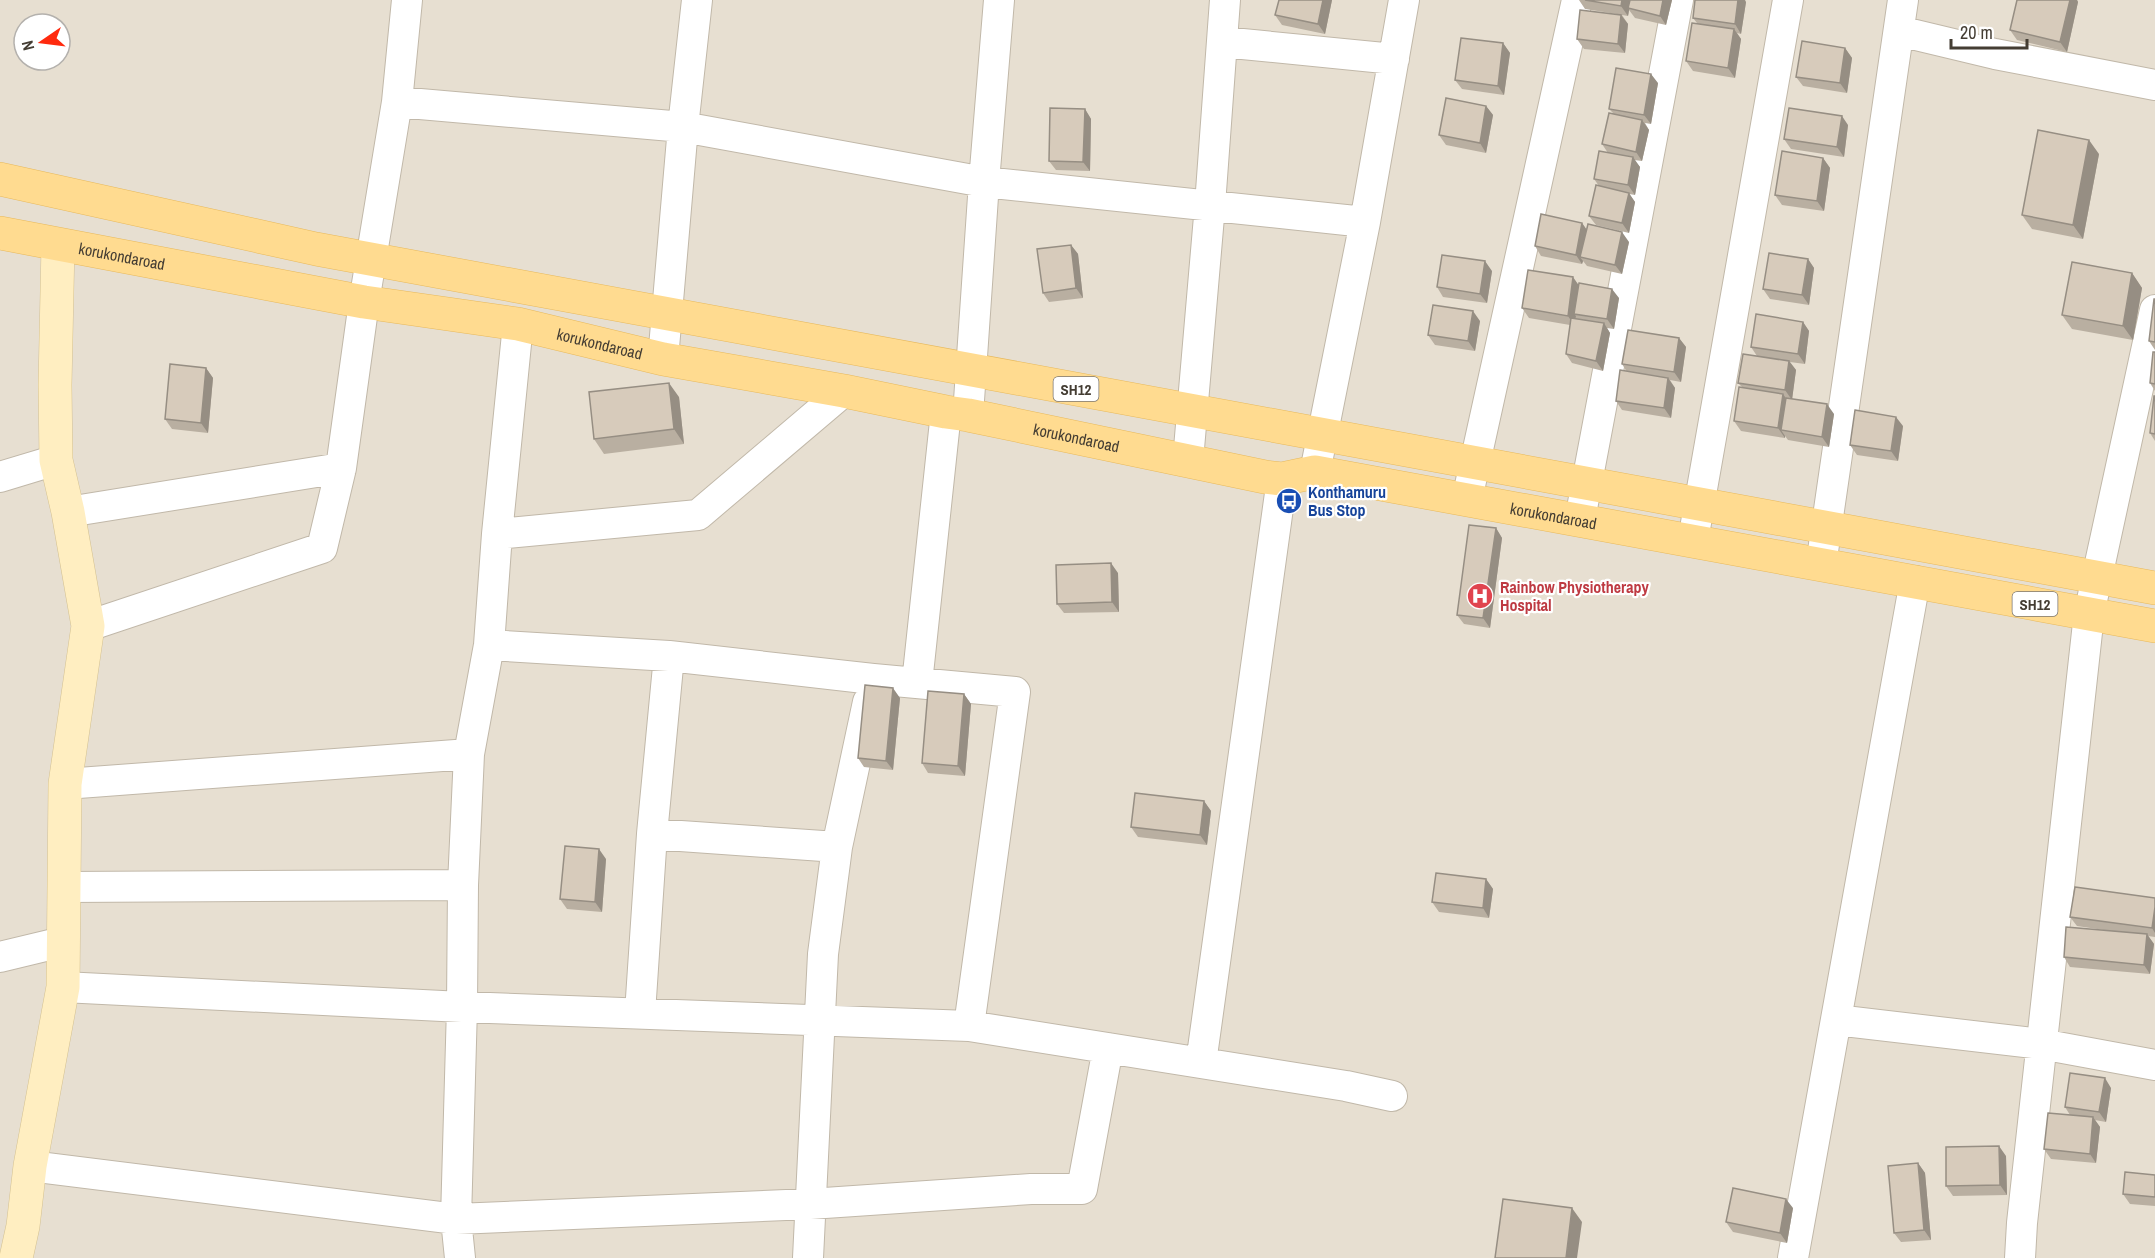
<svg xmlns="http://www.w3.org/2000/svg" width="2155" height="1258" font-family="'Archivo Narrow',sans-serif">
<rect width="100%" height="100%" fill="#f2ede3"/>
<path fill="#e7dfd1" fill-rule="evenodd" d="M0,0H2155V1258H0ZM24,24H60V60H24Z"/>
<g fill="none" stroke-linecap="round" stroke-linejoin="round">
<g stroke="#c1b8a9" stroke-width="32">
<path id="street" d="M1899,31L1995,54L2155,85
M1222,42L1394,59
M397,102L683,127L984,182L1365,222
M663,359L683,127L697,0
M968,415L984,182L999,0
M1188,460L1210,205L1225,0
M1315,472L1365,222L1404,0
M0,477L56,460
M1467,499L1577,0
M68,512L341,468
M1580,519L1678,0
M497,534L698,515L844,391
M1693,540L1788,0
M1821,565L1903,0
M88,626L322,548L341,468L364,302L397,102L407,0
M489,645L669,656L873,679L1015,692L969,1026
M917,683L946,412
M65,784L469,754
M652,834L837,847
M64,887L463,885
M0,957L62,942
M63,987L462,1007L969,1026L1346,1086L1392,1096
M640,1013L652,834L669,656
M1836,1020L2041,1044L2155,1065
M1201,1063L1282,479
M30,1166L456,1219L810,1204L1031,1189H1082L1108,1048
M460,1258L456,1219L462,1007L463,885L469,754L489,645L497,534L518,324
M808,1258L823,954L837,847L868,702
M1793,1258L1915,581
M2020,1258L2022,1223L2089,614L2155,310"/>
</g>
<g stroke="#d4c191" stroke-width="34">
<path id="secondary" d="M16,1258L23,1226L30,1166L63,987L65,784L88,626L68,512L56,460L55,385L58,245"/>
</g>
<g stroke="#e7b95d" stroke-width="34">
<g id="primary">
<path d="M0,179L316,249L2155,588"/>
<path id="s1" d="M0,233L364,302L518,324L663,359L844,391L946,412L968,415L1265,477L1282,479L1315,472L2155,626"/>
</g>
</g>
<use href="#street" stroke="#fff" stroke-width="30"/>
<use href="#secondary" stroke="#ffeec1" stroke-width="33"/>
<use href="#primary" stroke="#ffdb90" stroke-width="33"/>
</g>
<path fill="#b9afa1" d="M1279,0H1332L1325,34L1282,25L1275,15Z
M1579,0H1672L1666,25L1635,18L1629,10L1628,16L1622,15L1628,24L1625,53L1584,49L1577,39L1617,14L1585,9Z
M2017,0H2077L2078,2L2067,52L2017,40L2010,30Z
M1746,2L1741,34L1737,33L1741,39L1735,78L1693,71L1686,61L1697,23L1693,18Z
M1503,43L1510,53L1504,95L1462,89L1455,80Z
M1845,48L1852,58L1847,93L1803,86L1796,77Z
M1658,83L1651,124L1645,123L1649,130L1642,161L1634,160L1640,167L1635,195L1629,194L1635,202L1629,233L1596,225L1589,216L1599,186L1594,179L1608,153L1602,144L1613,113L1609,109Z
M1486,106L1493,115L1486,153L1446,145L1439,135Z
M1085,109L1091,119L1090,171L1056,170L1049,161Z
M1848,125L1844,157L1791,149L1784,139Z
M2099,154L2083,239L2032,229L2022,215Z
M1823,158L1830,168L1824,211L1782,205L1775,195Z
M1582,223L1586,229L1629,242L1622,274L1587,266L1583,261L1582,264L1541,256L1535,246Z
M1071,245L1078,254L1083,298L1049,302L1043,293Z
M1808,259L1814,268L1809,305L1770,299L1763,289Z
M1492,271L1487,303L1443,297L1437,287Z
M2132,273L2142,288L2133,340L2072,329L2062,315Z
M1578,284L1619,298L1614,329L1607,328L1610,333L1603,371L1572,363L1566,354L1570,325L1529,318L1522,308Z
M2155,299V350L2149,341Z
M1480,321L1475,351L1435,345L1428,335Z
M1803,322L1809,331L1805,364L1790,362L1796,370L1792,399L1834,414L1829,447L1788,440L1785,436V438L1741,431L1734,421L1742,387L1738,383L1757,356L1751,347Z
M1679,338L1686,347L1681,382L1670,380L1675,388L1671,418L1622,410L1616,401L1627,372L1622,364Z
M2155,352V391L2150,383Z
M206,368L213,378L208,433L172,429L165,419Z
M2155,396V441L2150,433Z
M679,397L684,444L604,454L594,439Z
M1903,426L1898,461L1857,455L1850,445Z
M1496,528L1502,538L1490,628L1464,624L1457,615Z
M1118,573L1119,612L1064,613L1057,604Z
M964,694L971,704L965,776L928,773L922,763Z
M900,698L893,770L864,767L858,758Z
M1204,801L1211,811L1207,845L1138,837L1131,827Z
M606,859L602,912L567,909L560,899Z
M1486,879L1493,889L1489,918L1439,912L1432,902Z
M2155,898V937L2148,936L2154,944L2150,974L2070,967L2064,957L2104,930L2077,926L2070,917Z
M2111,1088L2106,1122L2095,1120L2100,1127L2096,1163L2051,1159L2044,1149L2070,1115L2065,1107Z
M2006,1156L2007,1195L1953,1196L1946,1186Z
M1918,1163L1925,1173L1931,1240L1901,1242L1894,1233Z
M2155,1175V1206L2130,1204L2123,1194Z
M1793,1208L1787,1243L1733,1232L1726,1222Z"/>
<path fill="#968e83" d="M1323,0H1332L1325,34L1318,24Z
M1622,0H1631L1628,16L1621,6Z
M1663,0H1672L1666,25L1660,16Z
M1738,0H1745L1746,2L1741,34L1735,24Z
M2070,0H2077L2078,2L2067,52L2060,42Z
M1621,15L1628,24L1625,53L1618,44Z
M1734,29L1741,39L1735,78L1728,68Z
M1503,43L1510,53L1504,95L1498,86Z
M1845,48L1852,58L1847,93L1840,83Z
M1651,74L1658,83L1651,124L1644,115Z
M1486,106L1493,115L1486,153L1480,143Z
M1085,109L1091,119L1090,171L1083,162Z
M1842,116L1848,125L1844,157L1837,147Z
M1642,120L1649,130L1642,161L1636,152Z
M2089,140L2099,154L2083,239L2073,225Z
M1633,157L1640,167L1635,195L1628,185Z
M1823,158L1830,168L1824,211L1817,201Z
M1629,193L1635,202L1629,233L1622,223Z
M1582,223L1589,233L1580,257L1583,261L1582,264L1576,255Z
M1622,232L1629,242L1622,274L1615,265Z
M1071,245L1078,254L1083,298L1076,288Z
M1808,259L1814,268L1809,305L1802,295Z
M1485,261L1492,271L1487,303L1480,294Z
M2132,273L2142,288L2133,340L2123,326Z
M1573,277L1580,287L1574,314L1576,316L1574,325L1568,316Z
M1612,289L1619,298L1614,329L1607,319Z
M1473,311L1480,321L1475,351L1468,341Z
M1803,322L1809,331L1805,364L1798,354Z
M1604,323L1610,333L1603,371L1596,361Z
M1679,338L1686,347L1681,382L1674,372Z
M1789,361L1796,370L1792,400L1785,390Z
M206,368L213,378L208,433L201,423Z
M1668,378L1675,388L1671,418L1664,408Z
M669,383L679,397L684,444L674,429Z
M1783,394L1790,404L1781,430L1785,436V438L1778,428Z
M1827,404L1834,414L1829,447L1822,437Z
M1896,417L1903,426L1898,461L1891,451Z
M1496,528L1502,538L1490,628L1483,618Z
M1111,563L1118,573L1119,612L1112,602Z
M893,688L900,698L893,770L886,761Z
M964,694L971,704L965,776L958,766Z
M1204,801L1211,811L1207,845L1200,835Z
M599,849L606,859L602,912L595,902Z
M1486,879L1493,889L1489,918L1483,908Z
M2155,907V933L2152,928Z
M2147,934L2154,944L2150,974L2144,965Z
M2105,1078L2111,1088L2106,1122L2099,1112Z
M2093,1117L2100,1127L2096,1163L2090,1154Z
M1999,1146L2006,1156L2007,1195L2000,1185Z
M1918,1163L1925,1173L1931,1240L1924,1230Z
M1786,1199L1793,1208L1787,1243L1780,1233Z
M1572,1208L1582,1222L1577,1258H1566Z"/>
<path fill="#d7cbbb" stroke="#968e83" stroke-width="1.5" d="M1279,0H1323L1318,24L1275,15Z
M1585,0H1622L1621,6Z
M1630,0H1663L1660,16L1628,8Z
M1695,0H1738L1735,24L1693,18Z
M2017,0H2070L2060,42L2010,30Z
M1580,10L1621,15L1618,44L1577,39Z
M1692,23L1734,29L1728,68L1686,61Z
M1461,38L1503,43L1498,86L1455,80Z
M1802,41L1845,48L1840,83L1796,77Z
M1616,68L1651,74L1644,115L1609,109Z
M1446,98L1486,106L1480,143L1439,135Z
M1050,108L1085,109L1083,162L1049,161Z
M1789,108L1842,116L1837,147L1784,139Z
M1609,113L1642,120L1636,152L1602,144Z
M2038,130L2089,140L2073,225L2022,215Z
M1599,151L1633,157L1628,185L1594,179Z
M1782,151L1823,158L1817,201L1775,195Z
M1596,185L1629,193L1622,223L1589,216Z
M1541,214L1582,223L1576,255L1535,246Z
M1588,224L1622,232L1615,265L1580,257Z
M1071,245L1076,288L1043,293L1037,249Z
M1769,253L1808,259L1802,295L1763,289Z
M1442,255L1485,261L1480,294L1437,287Z
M2072,262L2132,273L2123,326L2062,315Z
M1528,270L1573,277L1568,316L1522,308Z
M1579,283L1612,289L1607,319L1574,314Z
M2154,299H2155V342L2149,341Z
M1433,305L1473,311L1468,341L1428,335Z
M1756,314L1803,322L1798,354L1751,347Z
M1571,318L1604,323L1596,361L1566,354Z
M1628,330L1679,338L1674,372L1622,364Z
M2153,352H2155V384L2150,383Z
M1743,354L1789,361L1785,390L1738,383Z
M170,364L206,368L201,423L165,419Z
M1620,370L1668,378L1664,408L1616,401Z
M669,383L674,429L594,439L589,392Z
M1739,387L1783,394L1778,428L1734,421Z
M2154,396H2155V434L2150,433Z
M1786,398L1827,404L1822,437L1781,430Z
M1855,410L1896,417L1891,451L1850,445Z
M1469,525L1496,528L1483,618L1457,615Z
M1111,563L1112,602L1057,604L1056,565Z
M865,685L893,688L886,761L858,758Z
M928,691L964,694L958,766L922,763Z
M1135,793L1204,801L1200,835L1131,827Z
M565,846L599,849L595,902L560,899Z
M1436,873L1486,879L1483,908L1432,902Z
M2075,887L2155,898V907L2152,928L2070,917Z
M2066,927L2147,934L2144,965L2064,957Z
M2070,1073L2105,1078L2099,1112L2065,1107Z
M2048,1113L2093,1117L2090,1154L2044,1149Z
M1999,1146L2000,1185L1946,1186V1147Z
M1918,1163L1924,1230L1894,1233L1888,1166Z
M2125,1172L2155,1175V1197L2123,1194Z
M1733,1188L1786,1199L1780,1233L1726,1222Z
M1503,1199L1572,1208L1566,1258H1495Z"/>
<defs>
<g id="bus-disc" transform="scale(1.35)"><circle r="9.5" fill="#1a4fb4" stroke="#fff"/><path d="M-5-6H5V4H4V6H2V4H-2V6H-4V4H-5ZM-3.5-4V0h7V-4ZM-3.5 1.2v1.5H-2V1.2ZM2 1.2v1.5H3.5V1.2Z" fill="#fff"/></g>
<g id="hospital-disc" transform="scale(1.35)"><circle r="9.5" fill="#e0444e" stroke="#fff"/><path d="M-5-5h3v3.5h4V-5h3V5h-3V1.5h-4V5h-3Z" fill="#fff"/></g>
</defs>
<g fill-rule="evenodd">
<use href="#bus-disc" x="1289" y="501"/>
<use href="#hospital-disc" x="1480" y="596"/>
</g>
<g text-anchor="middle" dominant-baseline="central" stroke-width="4.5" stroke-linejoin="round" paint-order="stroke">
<g fill="#fff" stroke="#7c7770" stroke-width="1.5">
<rect x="1053.5" y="377" width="45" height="24" rx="4.5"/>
<rect x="2012.5" y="592" width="45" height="24" rx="4.5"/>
</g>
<g font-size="15" font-weight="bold" fill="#443d33">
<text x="1076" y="389">SH12</text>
<text x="2035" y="604">SH12</text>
</g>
<g font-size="16" fill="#443d33" stroke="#fff">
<text stroke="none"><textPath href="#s1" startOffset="124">korukondaroad</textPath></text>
<text stroke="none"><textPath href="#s1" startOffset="610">korukondaroad</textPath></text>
<text stroke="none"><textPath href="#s1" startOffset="1096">korukondaroad</textPath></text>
<text stroke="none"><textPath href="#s1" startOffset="1582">korukondaroad</textPath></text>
</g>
<g font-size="16" font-weight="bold" fill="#164399" stroke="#fff" text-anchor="start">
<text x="1308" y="492">Konthamuru<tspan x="1308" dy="18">Bus Stop</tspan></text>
</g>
<g font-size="16" font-weight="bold" fill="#be3a42" stroke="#fff" text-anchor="start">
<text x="1500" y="587">Rainbow Physiotherapy<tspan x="1500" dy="18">Hospital</tspan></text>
</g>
</g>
<g transform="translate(42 42) rotate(256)"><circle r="28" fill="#ffffff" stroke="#b4b1ad" stroke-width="1.5"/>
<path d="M0-4.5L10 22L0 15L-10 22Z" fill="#ff2a0e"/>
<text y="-9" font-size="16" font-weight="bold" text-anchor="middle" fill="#443d33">N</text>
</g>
<path d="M1951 39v9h76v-9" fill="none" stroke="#443d33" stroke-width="3"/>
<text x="1960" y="39" font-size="18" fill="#443d33" stroke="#ffffff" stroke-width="4.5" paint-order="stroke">20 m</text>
</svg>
